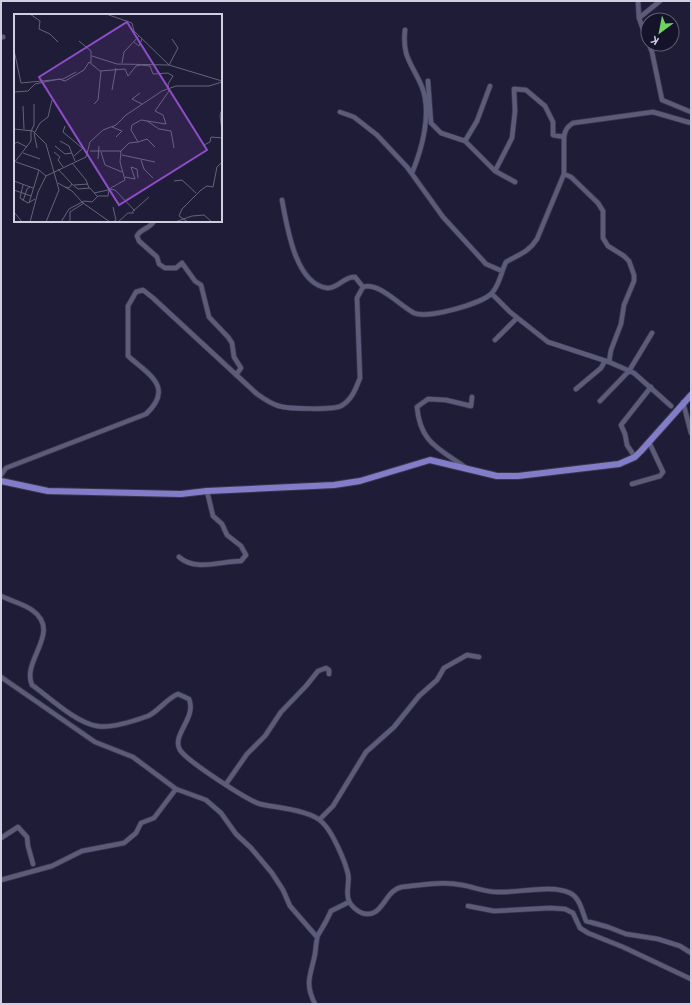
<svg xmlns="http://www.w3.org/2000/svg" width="692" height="1005" font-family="'Space Grotesk',sans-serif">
<rect width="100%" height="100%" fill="#1e1c36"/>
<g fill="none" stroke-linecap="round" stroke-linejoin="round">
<g stroke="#39364c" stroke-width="6">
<path id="minor" d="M638,1L639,18L648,43
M639,18L660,1
M405,30C402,58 412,63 422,87C432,113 422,149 412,173
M1,37H3
M649,44L652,52L662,100L691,112
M428,81L431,123L441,133L465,141
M490,86L477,121L465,141L495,171L512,138L515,111L514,89L526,90L545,106L553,122V135L564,137
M340,112L354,117L377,135L407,167L443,217L486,264L502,271
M495,171L515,182
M564,174L571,177L598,203L603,211V238L608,246L624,256L629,261L634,275V281L624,305L621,324L611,350L609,362
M282,200C287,226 295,284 327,288C338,289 344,276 355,277L363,287
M154,221C150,229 141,228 137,236L139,241L157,257L159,264L165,268H176L182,263L195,281L201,285L209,317L228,337L232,343L234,357L241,368L236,375
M492,294L510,312L548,342L609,362L634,373L671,406
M495,340L517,318
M576,389L601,368L605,361
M600,401L629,371L652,333
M683,402L691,433
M635,457L627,445L625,434L621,425L651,387
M465,467C438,448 420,442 417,407L428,399L446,400L471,406L472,397
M1,475L6,468L146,414C175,387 148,374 128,356V306L136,292L143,290L153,298L257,394C264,399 271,404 279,406C288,409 333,410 341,406C352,400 356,388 360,378L357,298L363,287C379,282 399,305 414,313C427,319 482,304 492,293C500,284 501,272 506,262C518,255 529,252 537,239L564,174V137C565,130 567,127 573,123L653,112L691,123
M632,484L660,476L663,472L649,442
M179,557C196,572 221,561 241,561L246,555L241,546L227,535L222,524L213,516L207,491
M1,596C11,601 24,604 32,610C63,632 21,660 32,685C49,697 76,723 97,726C111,729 134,721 148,716C159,711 166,699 178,694L189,699C197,718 171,735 180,750C187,761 247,800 260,804C277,808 312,810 323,823C333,833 345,861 348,874C350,883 345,893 349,901C351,906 357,911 362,913C383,920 384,890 402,887C421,885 443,881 462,885C474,887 485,892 498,892C518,893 552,884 570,893C580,898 582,911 586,921L608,927L626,934L658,939L680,946L691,953
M1,677L95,742L133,757L176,789L206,800L221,813L236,834L251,848L272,873L283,890L290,906L317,937
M226,784L247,754L265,736L281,712L306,686L318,671L326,668L329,670V674
M320,819L333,806L366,752L394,727L419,696L437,680L444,668L467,655L479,657
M1,838L18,827L27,837L28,846L33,864
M1,880L52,866L82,851L124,843L136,833L141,823L154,818L176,789
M468,906L494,911L550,908L565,909L573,913L580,928L588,933L623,947L691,979
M315,1004C304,982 311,975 315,954C316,948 316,940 318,935C323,927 327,920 331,911L349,902"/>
</g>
<g stroke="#39364c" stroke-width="8">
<path id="major" d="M1,481L48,491L181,494L207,491L334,485L360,481L430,460L497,476H518L619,464L635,457L641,451L691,395"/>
</g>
<use href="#minor" stroke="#5c5b7a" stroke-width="4.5"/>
<use href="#major" stroke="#827dc9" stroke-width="6"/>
</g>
<g transform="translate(14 14)">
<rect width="208" height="208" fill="#1e1c36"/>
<path fill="none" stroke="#65647a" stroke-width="1" d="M16,0L26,7L25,15L36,20L44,28M92,0L118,9L120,17L155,51L208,67M65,27L77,37V49M120,28L125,32L128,25M0,36L7,69L49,65L62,58M78,42L103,50L155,51L164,34L158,25M108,49L110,38L125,22M98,76L102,54M0,78L14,77L21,70L45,65L51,67L70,56L75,48L86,57L111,55L114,62L122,52L127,51L136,52L139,60L154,59L159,62L154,70L155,77L141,97L149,101L152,110L127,106L118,111L117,116L124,128L115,129L107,137L106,148L111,166L95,175L94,182H84L78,188L70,187L55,195L47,208M126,79L118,85L128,90M80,90L84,86L87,57M9,92L10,115M208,95L206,101L208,117M133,107L145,115L157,117L160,134M51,112L49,118L74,139M98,113L108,117L102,123M0,115L19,117L32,130L45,176L32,208M17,117L20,111V90M21,118L26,109L34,103L38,86M20,119L23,134M46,127L55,132L61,147M124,128L133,125L141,133M0,130L3,128L13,133M190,131L196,128L197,123L208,124M41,132L51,140L58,139M76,137H107M40,138L46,143L44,146L49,153M87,138L91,151L108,158M9,139L26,145M108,141L141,148M60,142L69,134M84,145L85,132M127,146L130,155L139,164M2,148L25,156L32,162M0,149L17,127V117M58,149L72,166L75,174M44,155L58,170M111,163L121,165L117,153L123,155L124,164M0,167L19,174M160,167L168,166L182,179M44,169L58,177L69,189L96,208M9,171L6,184L14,189L21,185M60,171L74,170M51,173L55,174L58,170L64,175L76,174L83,182M95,175L101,176L121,197M0,176L17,182M80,179L94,176M9,187L13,175L16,173M15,189L25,156M99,193L102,206L99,208M0,198L8,208M118,198L135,183M16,208L24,178L32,162L72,143L76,128L89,116L102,111L112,101L148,77L162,72H195L208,68M56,208V198L70,189M104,208L114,199H120M161,208L178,202L190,201L198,208M174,208L165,202L168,195L187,176L193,172L199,173L203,153L208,148"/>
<path fill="#8c4dc6" fill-opacity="0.15" stroke="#8c4dc6" stroke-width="2" d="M113,8L193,136L105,191L25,63Z"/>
<rect width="208" height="208" fill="none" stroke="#cfcfe1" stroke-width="2"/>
</g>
<rect width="692" height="1005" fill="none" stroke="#cfcfe1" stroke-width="4"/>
<g transform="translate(660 32) rotate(212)"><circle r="19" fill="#15132c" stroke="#5f5e74"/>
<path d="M0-3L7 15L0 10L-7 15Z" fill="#70d35f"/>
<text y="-6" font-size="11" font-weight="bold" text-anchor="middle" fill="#cfcfe1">K</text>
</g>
</svg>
